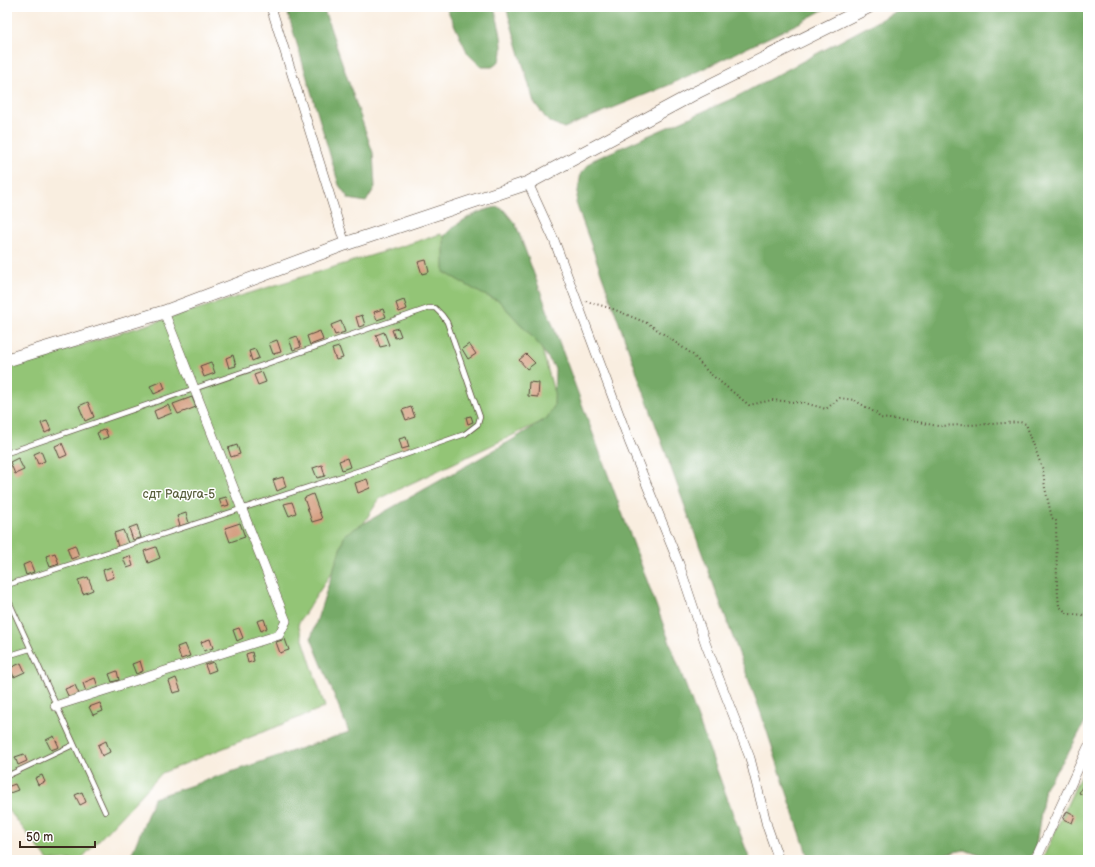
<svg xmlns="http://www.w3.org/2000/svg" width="1095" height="867" font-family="'Balsamiq Sans',sans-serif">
<rect width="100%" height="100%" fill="#fff"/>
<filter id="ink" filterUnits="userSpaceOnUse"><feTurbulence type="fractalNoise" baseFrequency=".025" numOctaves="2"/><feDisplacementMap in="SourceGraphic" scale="8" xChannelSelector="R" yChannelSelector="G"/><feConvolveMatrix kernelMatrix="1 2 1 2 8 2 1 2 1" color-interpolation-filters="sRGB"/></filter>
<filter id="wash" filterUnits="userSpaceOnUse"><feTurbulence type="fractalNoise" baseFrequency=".012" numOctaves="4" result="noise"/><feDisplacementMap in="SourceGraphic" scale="16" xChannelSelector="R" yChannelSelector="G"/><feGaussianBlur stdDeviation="0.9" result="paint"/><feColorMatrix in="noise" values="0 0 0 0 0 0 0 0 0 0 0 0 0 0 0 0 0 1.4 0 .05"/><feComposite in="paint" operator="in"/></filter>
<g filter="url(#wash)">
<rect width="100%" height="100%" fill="#f9eee0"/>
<path fill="#93c576" stroke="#67784a" d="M441,234L538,335L560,413L380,498L298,624L325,707L162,773L80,860H48L7,808V368Z
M1088,759V860H1042Z"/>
<path fill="#76aa67" stroke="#586a42" d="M286,7H323L373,153L375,187L366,202L349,199L339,185Z
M446,7H494C497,19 507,50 499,61C498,63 494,66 492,67H482L468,54Z
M506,7H828L801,22L669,85L564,128L548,121L534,102Z
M904,7H1088V716L1069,752L1045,787L1035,851L1028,860H992L965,850L948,853L942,860H809L762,716L688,515L576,203L581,173L593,160L736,97Z
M498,207L504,210L516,225L750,860H127L131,856L154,798L349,732L311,638L345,534L512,440L547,418L554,406L555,368L536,341L499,301L482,294L444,272V236C457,222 478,210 498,207Z"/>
<g id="blocks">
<path fill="#d19777" d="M426,260L429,272L422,274L418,262Z
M404,300L407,309L399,312L396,303Z
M383,309L386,317L377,320L374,312Z
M362,315L365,325L359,327L356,317Z
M341,321L345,332L335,335L331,325Z
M398,328L401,336L395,338L392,330Z
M320,331L323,340L310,345L307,336Z
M384,332L389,345L380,347L376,335Z
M297,336L301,347L293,350L289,339Z
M277,340L281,352L273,354L269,343Z
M469,344L476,354L468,359L462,349Z
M339,347L343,358L336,360L332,349Z
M255,349L259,358L252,361L249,351Z
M526,354L535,363L527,369L519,360Z
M233,355L236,366L229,368L226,358Z
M211,362L215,373L204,377L200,366Z
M262,372L266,382L258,385L254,375Z
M162,381L165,389L154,394L150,386Z
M529,382L539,383L538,397L528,396Z
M192,397L196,407L178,414L173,404Z
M88,402L94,417L85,421L79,406Z
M168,405L172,413L157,419L154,411Z
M411,407L415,417L406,420L402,410Z
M471,416L473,422L468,424L466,417Z
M47,421L51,430L45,433L41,423Z
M105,429L108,437L100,440L97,433Z
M406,437L409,447L402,449L399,439Z
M62,443L67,455L60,458L55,446Z
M237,445L240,454L231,457L228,448Z
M41,451L45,461L38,464L34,454Z
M18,458L24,470L15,474L10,462Z
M347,458L350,467L342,470L339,461Z
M322,465L325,476L317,478L313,468Z
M283,477L286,487L277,491L273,480Z
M367,479L370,488L358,493L355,483Z
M313,494L322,519L312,522L304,498Z
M226,497L229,505L222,507L219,499Z
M292,502L296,513L289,516L284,504Z
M186,513L189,523L180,526L177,516Z
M240,523L245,537L230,542L225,528Z
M137,525L141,538L133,540L129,528Z
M123,530L128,543L118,547L114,533Z
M75,545L79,556L71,559L67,548Z
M156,547L160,558L148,563L144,551Z
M55,553L59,564L50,567L46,556Z
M130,556L133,566L127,568L123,558Z
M30,562L34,572L26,575L23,565Z
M111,567L114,577L106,580L103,570Z
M88,577L93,590L83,594L78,580Z
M264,619L267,628L261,631L257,621Z
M239,628L243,638L237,641L233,630Z
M210,639L213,648L204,651L201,642Z
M285,639L289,650L280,653L276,642Z
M185,644L190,656L181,659L177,647Z
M252,652L254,661L248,663L246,654Z
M140,661L143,671L136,674L132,664Z
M213,662L216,670L208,673L205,665Z
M21,663L25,672L14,677L10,668Z
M117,671L119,680L112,682L109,674Z
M95,678L98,687L86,692L83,683Z
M176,678L181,691L173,693L169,681Z
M75,685L79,694L69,698L65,689Z
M100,703L103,711L93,715L89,707Z
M54,736L59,747L51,750L46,740Z
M106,741L110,752L102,756L98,745Z
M24,754L27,761L18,765L15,757Z
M42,775L45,782L38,785L35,778Z
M15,784L18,790L7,794V787Z
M1083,785L1088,787V797L1079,793Z
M82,792L86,802L80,805L75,795Z
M1067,811L1075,815L1072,823L1063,819Z"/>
</g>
</g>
<g filter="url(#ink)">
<use href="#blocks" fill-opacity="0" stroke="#58473b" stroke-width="1"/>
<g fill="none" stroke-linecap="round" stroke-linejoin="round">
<g stroke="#58473b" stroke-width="6">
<path id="lane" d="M7,453L429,308H435L442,315L447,322L480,417L478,424L465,434L364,469L7,585
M7,597L105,812
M7,656L30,649
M7,776L73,745"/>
</g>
<g stroke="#58473b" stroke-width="10">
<path id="street" d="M271,7L345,244
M528,183L554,240L629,441L679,564L706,645L750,758L767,826L779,860
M55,706L279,635L286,621L164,312
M1036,860L1088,747"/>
</g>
<g stroke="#58473b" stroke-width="14">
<path id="secondary" d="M7,360L164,312L345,244L528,183L697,92L868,7"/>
</g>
<path stroke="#58473b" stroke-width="2" stroke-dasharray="1 3" stroke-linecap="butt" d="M586,301L613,309L649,324L692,354L708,372L749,405L772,400L805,403L826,409L840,398L854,400L876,413L880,418L918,422L938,426L991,424L1020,422L1026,424L1043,470L1045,488L1052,518L1056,521L1057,584L1059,606L1068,614L1088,615"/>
<use href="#lane" stroke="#fff" stroke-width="4.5"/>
<use href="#street" stroke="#fff" stroke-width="9"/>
<use href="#secondary" stroke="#fff" stroke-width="13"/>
</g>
</g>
<g text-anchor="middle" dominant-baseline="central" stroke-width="3" stroke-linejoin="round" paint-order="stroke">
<g font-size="12" fill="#5a603d" stroke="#fff">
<text x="179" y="494">сдт Радуга-5</text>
</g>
</g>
<rect width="1095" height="867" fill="none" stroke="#fff" stroke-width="24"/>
<path d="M20 841v6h75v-6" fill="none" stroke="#3b2a1e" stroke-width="2"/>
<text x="26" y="841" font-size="12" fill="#3b2a1e" stroke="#ffffff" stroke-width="3" paint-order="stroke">50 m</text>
</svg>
